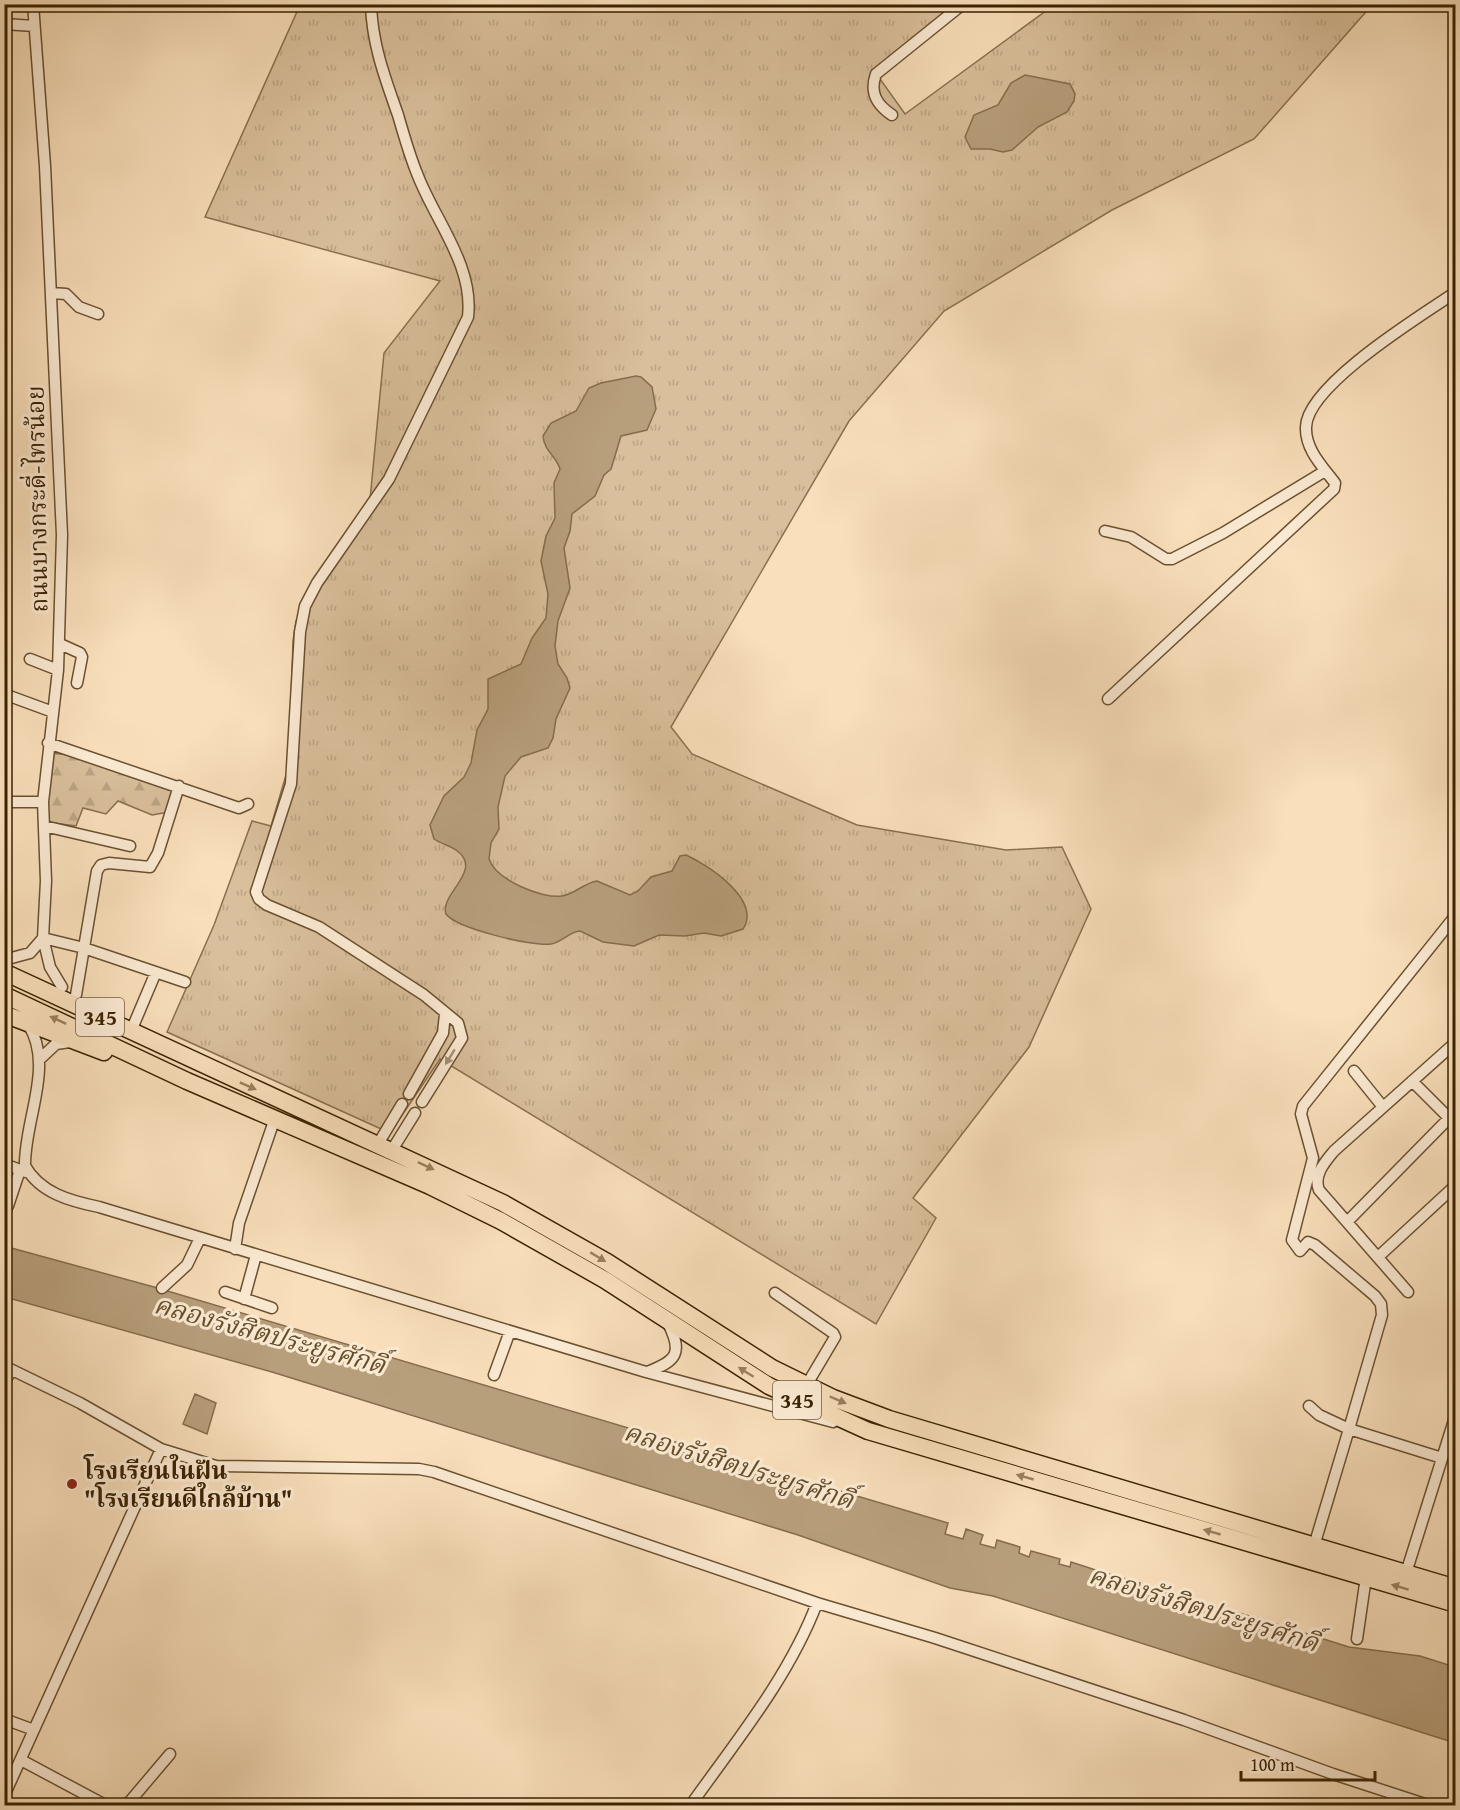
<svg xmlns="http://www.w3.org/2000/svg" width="1460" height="1810" font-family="'Gentium Book Plus','Noto Serif Thai',serif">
<defs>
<pattern id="grass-tufts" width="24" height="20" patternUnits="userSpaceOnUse" patternTransform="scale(1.5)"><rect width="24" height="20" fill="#d9bf9b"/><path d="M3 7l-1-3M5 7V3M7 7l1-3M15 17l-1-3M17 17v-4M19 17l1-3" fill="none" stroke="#bba484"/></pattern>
<pattern id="forest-firs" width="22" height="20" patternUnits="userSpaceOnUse" patternTransform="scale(1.5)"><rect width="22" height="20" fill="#d9bf9b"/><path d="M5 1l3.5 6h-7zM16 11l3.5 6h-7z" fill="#bba484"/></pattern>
</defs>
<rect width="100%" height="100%" fill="#f9dfbb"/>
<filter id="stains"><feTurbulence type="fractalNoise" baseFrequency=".00333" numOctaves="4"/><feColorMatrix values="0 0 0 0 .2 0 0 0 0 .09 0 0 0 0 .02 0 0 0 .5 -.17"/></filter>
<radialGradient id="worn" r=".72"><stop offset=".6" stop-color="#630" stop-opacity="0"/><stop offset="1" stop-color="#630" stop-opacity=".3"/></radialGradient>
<path fill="url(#grass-tufts)" stroke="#8a704e" stroke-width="1.5" d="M300,5H962L875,72L905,114L1054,5H1372L1254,139L1112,210L944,311L849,421L671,727L692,754L857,825L1006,850L1062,847L1091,909L1029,1047L913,1198L936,1218L876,1324L440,1059L390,1133L167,1032L214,925L252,821L271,826L289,765L293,641L296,621L334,557L369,510L384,353L440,281L205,217Z"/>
<path fill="url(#forest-firs)" stroke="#8a704e" stroke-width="1.5" d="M50,753L70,755L174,791L169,812L152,815L118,801L106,814L83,808L76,826L46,822Z"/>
<path fill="#b89f7c" stroke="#866d4b" stroke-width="1.5" d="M1025,75L1070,84L1075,94L1074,101L1067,112L1038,127L1012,150L1003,152L990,149H971L965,137L974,115L998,105L1011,83Z
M636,376L641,377L652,387L656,409L647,430L621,436L611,469L604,475L595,496L572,514L570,531L564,548L570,588L558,621L555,646L558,664L567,678L570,688L556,719L553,738L548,748L521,757L505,776L498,807L499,829L491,843L489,859C496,880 542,899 562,896C575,894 584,883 597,881L630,895L638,891L651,877L672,871L680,856L686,855C708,865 762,900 743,929L721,936L704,933L685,936L659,935L634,946L603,942L580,931C569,932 562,942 551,944C532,947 456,928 446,914C439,894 485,870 456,850C449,845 441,844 434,839L430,825L444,796L464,777L471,763L477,730L488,709V679L521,664L532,638L546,618L548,594L541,561L546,536L555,518L554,483L560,469C557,457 544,451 543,436L551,423L576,411L589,388L601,383Z
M4,1246L154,1287L948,1523L945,1534L963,1539L966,1529L983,1535L980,1544L995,1548L997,1540L1020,1547L1019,1553L1029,1557L1031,1551L1060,1559L1059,1564L1070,1567L1071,1562L1102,1572L1101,1578L1107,1580L1109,1574L1140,1583L1138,1592L1147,1595L1150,1587L1210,1605L1209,1611L1215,1613L1218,1607L1263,1620L1261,1626L1268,1628L1270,1622L1349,1647L1420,1656L1455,1667V1743L993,1596L950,1588L798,1535L272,1372L5,1297Z
M195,1394L216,1403L207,1434L183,1424Z"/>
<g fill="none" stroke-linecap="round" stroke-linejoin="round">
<g stroke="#6a5130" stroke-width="13">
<path id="minor" d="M33,4L45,166L62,535L58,670L43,802L46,881L43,938L50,967L62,987
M371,4C372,44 385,78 398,115C404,136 410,157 418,176C436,222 474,266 468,317L389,479L317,583L305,606L300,632L291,784L256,892L259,899L267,905L319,927L424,995L458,1023L462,1038L422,1102
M4,24L34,26
M892,115C877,105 869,93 876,74L963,4
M51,293L66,294L79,307L98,314
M1105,531L1131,537L1166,559H1172L1223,533L1325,471
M60,644L80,653L82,657L77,683
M30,659L58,670
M4,694L53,712
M1108,699L1334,489L1335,483C1322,466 1305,449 1306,427C1307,385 1422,315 1456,292
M48,743L239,808L248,804
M4,802H43
M44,826L130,846
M43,938L84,948L185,982
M4,960L30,953L43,938
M76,995L97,871L101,865L109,863L150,867L158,853L179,786
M28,1024C55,1066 24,1120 25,1166C40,1193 70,1201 99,1207L646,1372L833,1422
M134,1024L156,972
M41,1058L56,1044L70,1042
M1354,1071L1383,1107
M1412,1081L1456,1125
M409,1094L443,1033L445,1014
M378,1144L402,1104
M392,1150L415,1113
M4,1164L26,1172
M4,1207L8,1206L20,1170
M1347,1222L1456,1111
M235,1249L239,1223L274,1121
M1378,1257L1456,1185
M162,1288L187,1265L200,1238
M225,1292L272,1308
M1408,1292L1319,1190C1313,1175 1325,1162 1334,1151L1456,1042
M775,1293L833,1333L835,1337L806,1386
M244,1299L256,1255
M4,1366L80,1403L161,1449L216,1466L419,1469L434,1472L817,1603L935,1638L1184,1720L1333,1774L1431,1806
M647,1372C677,1361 683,1353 668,1323
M494,1375L510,1331
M4,1382L12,1370
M1309,1406L1319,1415L1349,1429L1382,1315L1381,1304L1375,1296L1315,1245L1308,1242L1300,1251L1292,1240L1313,1158L1301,1114L1303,1106L1456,915
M1314,1546L1349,1429L1442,1458
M1406,1573L1456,1414
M1357,1639L1366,1577
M4,1719L34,1730
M21,1760L107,1806
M4,1796L161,1449
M126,1806L170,1754
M690,1806C736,1741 789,1677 817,1603"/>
</g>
<g stroke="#3a2201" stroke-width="19">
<path id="primary" d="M4,972L503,1203L607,1262L772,1368L833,1398L889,1419L1456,1588
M4,995L187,1081L430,1186L501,1221L605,1280L769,1386L868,1431L1456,1604
M4,1014L104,1052"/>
</g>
<use href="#minor" stroke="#fbead3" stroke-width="10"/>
<use href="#primary" stroke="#f9dfbb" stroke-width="16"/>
</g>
<defs><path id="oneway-solid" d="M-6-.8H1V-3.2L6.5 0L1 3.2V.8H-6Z" transform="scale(1.5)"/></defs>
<g fill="#9a805e">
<use href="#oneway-solid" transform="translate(58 1020) rotate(-155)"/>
<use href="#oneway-solid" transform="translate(248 1086) rotate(24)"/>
<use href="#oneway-solid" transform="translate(426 1166) rotate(25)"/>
<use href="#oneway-solid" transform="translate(598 1257) rotate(31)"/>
<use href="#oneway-solid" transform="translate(746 1372) rotate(-148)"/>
<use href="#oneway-solid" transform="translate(838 1400) rotate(23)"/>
<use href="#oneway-solid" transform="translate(1025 1477) rotate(-164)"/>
<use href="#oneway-solid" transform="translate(1212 1532) rotate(-164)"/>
<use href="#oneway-solid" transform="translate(1400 1587) rotate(-163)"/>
</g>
<use fill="#a49074" href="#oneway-solid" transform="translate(450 1057) rotate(121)"/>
<circle fill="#8f2418" stroke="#fbead3" stroke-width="2" cx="72" cy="1484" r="6"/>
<g text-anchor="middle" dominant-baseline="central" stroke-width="6" stroke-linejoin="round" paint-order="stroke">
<g fill="#fbead3" stroke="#745e40" stroke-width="1.5">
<rect x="76" y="998" width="48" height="38" rx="4.5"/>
<rect x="773" y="1381" width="48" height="38" rx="4.5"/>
</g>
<g font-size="22" font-weight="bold" fill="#3a2201">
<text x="100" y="1017">345</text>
<text x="797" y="1400">345</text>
</g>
<g font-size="24" fill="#3a2201" stroke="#fbead3">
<text transform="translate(37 499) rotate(-91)">ถนนบางกระดี่-ไทรน้อย</text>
</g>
<g font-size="24" font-weight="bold" fill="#3a2201" stroke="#fbead3" text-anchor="start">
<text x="84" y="1470">โรงเรียนในฝัน<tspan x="84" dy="28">"โรงเรียนดีใกล้บ้าน"</tspan></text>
</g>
<g font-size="26" font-style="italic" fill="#664e2c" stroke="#fbead3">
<text transform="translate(270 1334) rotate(15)">คลองรังสิตประยูรศักดิ์</text>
<text transform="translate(739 1465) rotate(17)">คลองรังสิตประยูรศักดิ์</text>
<text transform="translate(1204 1608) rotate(17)">คลองรังสิตประยูรศักดิ์</text>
</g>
</g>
<rect width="1460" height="1810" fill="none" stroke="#f9dfbb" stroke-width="24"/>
<rect x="6" y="6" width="1448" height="1798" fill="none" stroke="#3a2201" stroke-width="3"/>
<rect x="12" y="12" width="1436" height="1786" fill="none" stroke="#3a2201" stroke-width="1.5"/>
<path d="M1241 1771v9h134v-9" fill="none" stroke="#3a2201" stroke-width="3"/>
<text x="1250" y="1771" font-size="18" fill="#3a2201" stroke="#fbead3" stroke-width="4.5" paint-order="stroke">100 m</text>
<rect width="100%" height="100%" filter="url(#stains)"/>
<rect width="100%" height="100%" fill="url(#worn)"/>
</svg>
